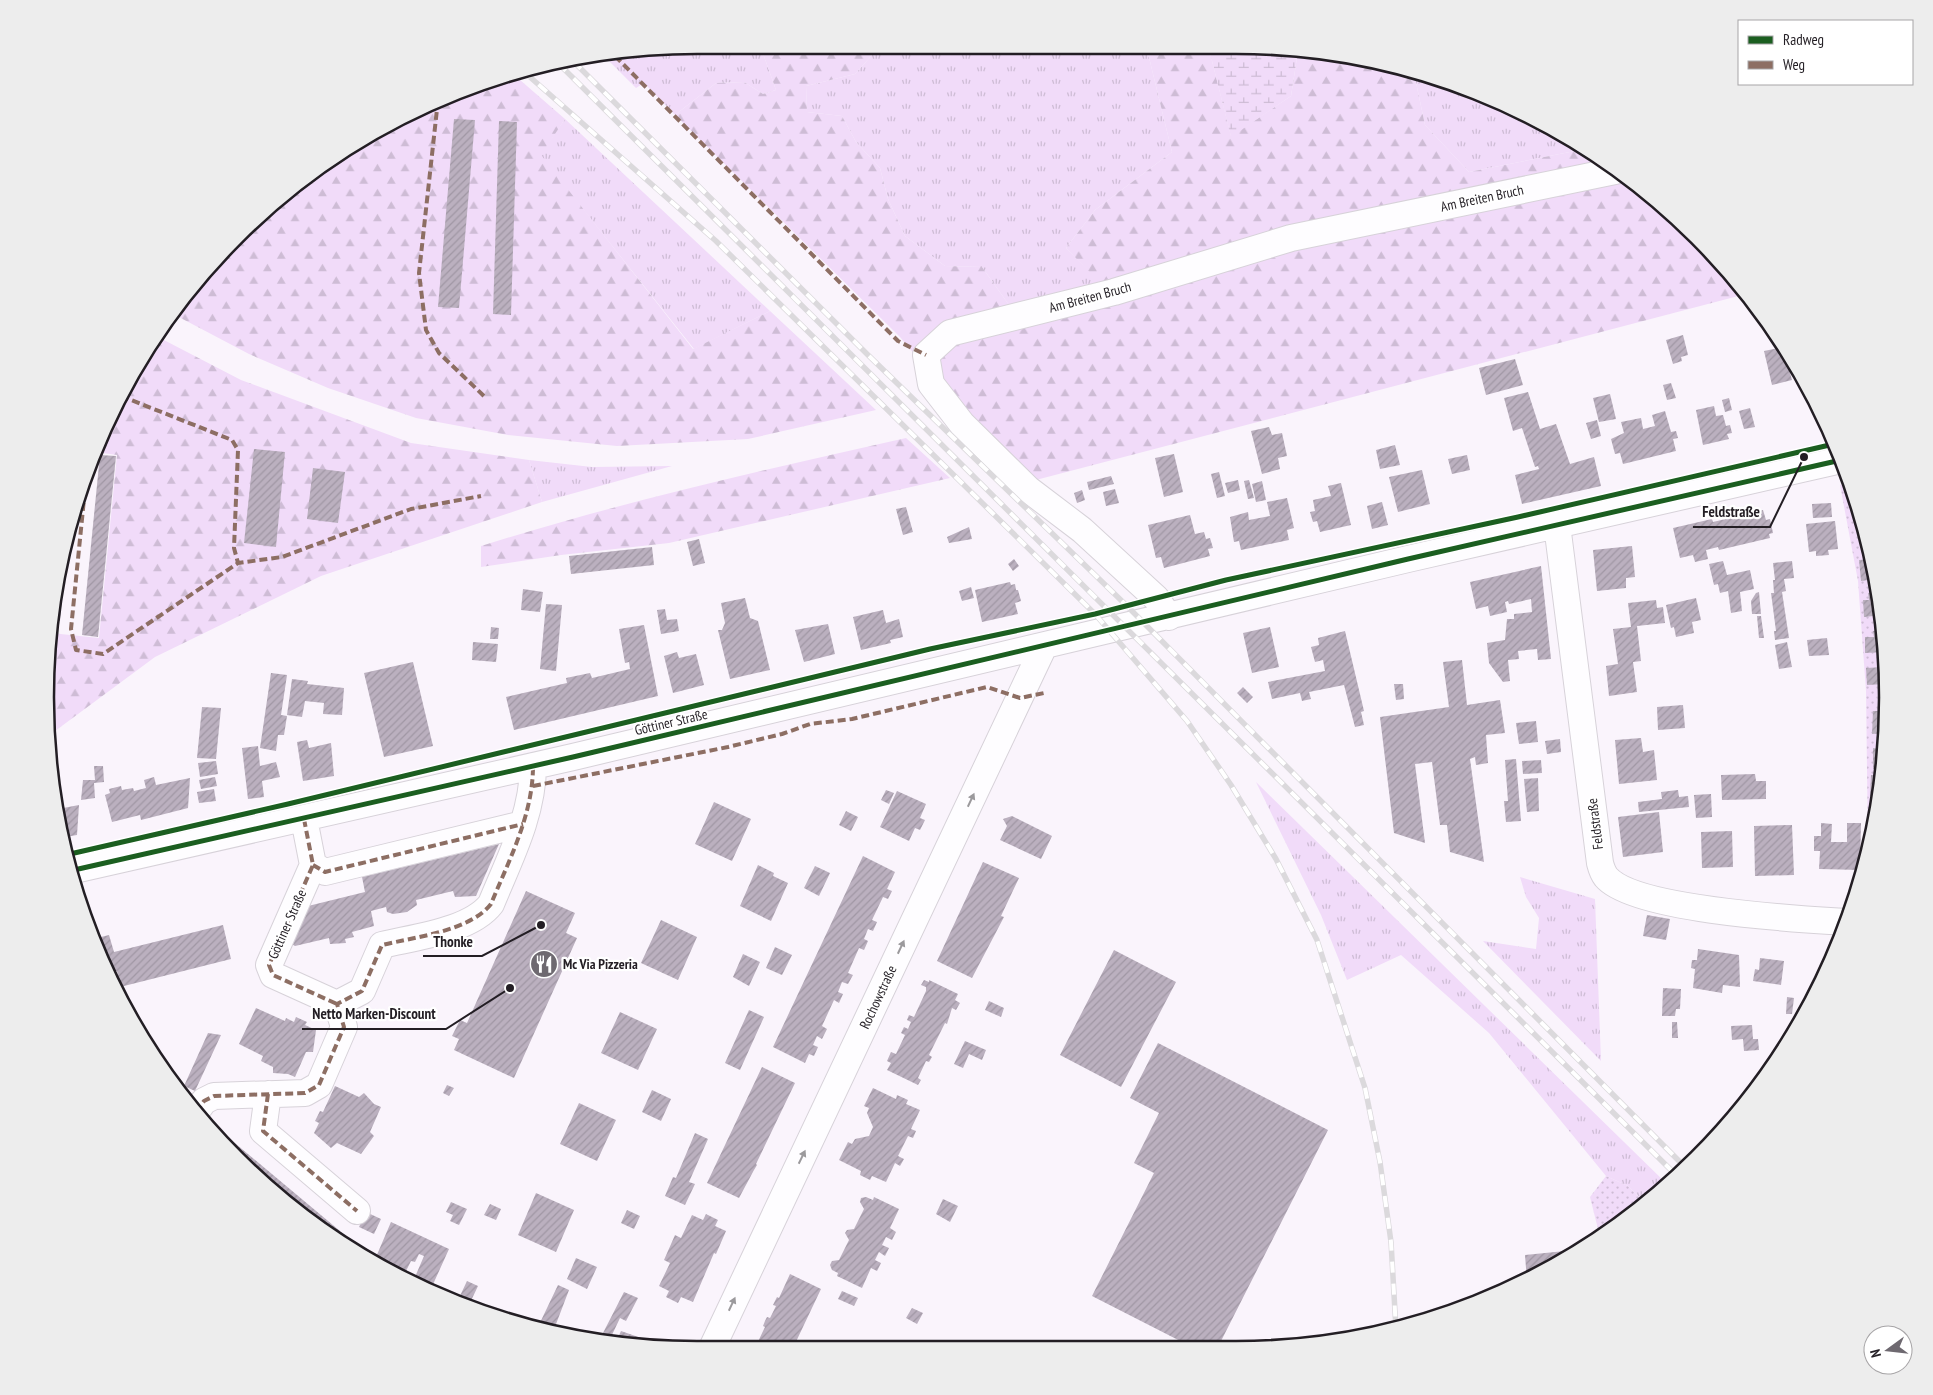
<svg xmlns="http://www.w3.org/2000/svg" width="1933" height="1395" font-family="'PT Sans Narrow',sans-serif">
<defs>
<pattern id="grass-tufts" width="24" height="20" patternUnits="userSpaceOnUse" patternTransform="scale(1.25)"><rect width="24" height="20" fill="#f1dbf9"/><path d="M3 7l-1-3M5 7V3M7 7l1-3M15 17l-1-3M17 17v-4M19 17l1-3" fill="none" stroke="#cebcd5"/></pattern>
<pattern id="forest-firs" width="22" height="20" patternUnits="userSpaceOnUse" patternTransform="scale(1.25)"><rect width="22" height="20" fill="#f1dbf9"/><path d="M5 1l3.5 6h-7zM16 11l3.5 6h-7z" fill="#cebcd5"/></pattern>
<pattern id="wetland-marsh" width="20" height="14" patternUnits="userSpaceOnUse" patternTransform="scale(1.25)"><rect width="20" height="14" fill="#f1dbf9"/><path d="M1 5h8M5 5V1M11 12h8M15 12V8" fill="none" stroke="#cebcd5"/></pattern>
<pattern id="garden-dots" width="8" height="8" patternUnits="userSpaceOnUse" patternTransform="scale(1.25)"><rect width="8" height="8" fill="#f1dbf9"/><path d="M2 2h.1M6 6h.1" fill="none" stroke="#cebcd5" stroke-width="1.8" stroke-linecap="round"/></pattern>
<pattern id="building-hatch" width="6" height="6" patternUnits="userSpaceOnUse" patternTransform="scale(1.25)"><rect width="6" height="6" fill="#bbb0bf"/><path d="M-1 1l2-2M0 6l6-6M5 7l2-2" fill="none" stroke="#a097a4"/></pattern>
</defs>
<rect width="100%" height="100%" fill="#faf4fc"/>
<path fill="url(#grass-tufts)" d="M697,45H760L776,90L763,94L744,82L716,83L675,115L644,83L636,88L605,57Z
M881,45H1146L1172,152L1095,210L1066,248L1102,284L1009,305L982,267L945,266L905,236L888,199L880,168L856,142L842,116L807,112L806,86L855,74Z
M1414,73L1485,95L1562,133L1585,149L1469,172L1425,125Z
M565,119L770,311L694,349L540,155Z
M529,460L592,467L672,466L542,502Z
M1256,782L1668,1185L1666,1188L1644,1202L1628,1186L1606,1176L1489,1033L1401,955L1347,980L1321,915Z
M1520,877L1595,899L1601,1061L1483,941L1536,949L1539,918L1526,897Z"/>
<path fill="url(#forest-firs)" d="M760,45H881L855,74L806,86L807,112L842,116L856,142L880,168L888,199L905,236L945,266L982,267L1009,305L1101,284L1066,248L1095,210L1172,152L1146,45H1208L1231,136L1291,96L1298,51L1363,58L1414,73L1425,125L1469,172L1585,149L1666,207L1726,267L1746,294L1032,481L967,417L900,337L675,115L716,83L744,82L763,94L776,90Z
M512,73L565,119L541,155L693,349L770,311L876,410L748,439L617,446L508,435L416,418L328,388L249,354L175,315L207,267L335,155L448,95Z
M160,338L241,380L411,443L529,460L542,502L321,576L155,657L51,734V633L99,638L117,455L96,452L112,409Z
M906,438L950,478L669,543L561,555L481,567V546C621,502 763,470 906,438Z"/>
<path fill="url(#wetland-marsh)" d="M1208,45H1236L1298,51L1291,96L1231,137Z"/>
<path fill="url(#garden-dots)" d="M1851,483L1882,613L1887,740L1868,850L1866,691L1858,581L1840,485Z
M1606,1176L1628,1186L1644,1202L1599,1233L1590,1197Z"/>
<path fill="url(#building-hatch)" d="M454,119L475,120L459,308L438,307Z
M499,121L517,122L511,315L493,314Z
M1683,335L1688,355L1681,357L1682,361L1673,364L1666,340Z
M1783,347L1792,380L1772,385L1764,351Z
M1515,359L1523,385L1486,395L1479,368Z
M1794,362L1801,372L1805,381L1797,383L1792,363Z
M1671,383L1676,398L1667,400L1663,385Z
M1528,392L1540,429L1556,424L1570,464L1594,457L1601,486L1522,504L1515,475L1539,469L1538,466L1535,467L1522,428L1513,431L1504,398Z
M1610,394L1616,419L1599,422L1593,398Z
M1729,398L1732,410L1725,412L1722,400Z
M1714,406L1716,416L1723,415L1726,426L1730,425L1732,433L1727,434L1729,439L1703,445L1696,410Z
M1750,408L1755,427L1744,429L1739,411Z
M1665,411L1671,432L1676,431L1678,438L1673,439L1676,451L1623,464L1620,453L1615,454L1611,439L1624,433L1621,422L1641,418L1643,429L1655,426L1652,415Z
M1597,420L1601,436L1591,439L1586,423Z
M1269,427L1272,435L1282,433L1287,456L1278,458L1280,469L1262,474L1251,431Z
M1395,445L1400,465L1380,469L1376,450Z
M254,449L285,452L276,547L244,543Z
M1174,454L1183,492L1164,497L1155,458Z
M100,455L116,456L98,637L82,635Z
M1467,455L1470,470L1452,474L1448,459Z
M313,468L345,472L338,523L307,519Z
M1422,470L1430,504L1398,512L1389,477Z
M1219,472L1225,496L1217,498L1211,474Z
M1111,476L1114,484L1089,490L1087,482Z
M1238,480L1240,490L1228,493L1225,483Z
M1249,480L1254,498L1248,499L1244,481Z
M1262,481L1266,500L1256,502L1252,484Z
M1341,483L1351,525L1320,532L1317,521L1313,522L1310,512L1315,511L1313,500L1331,496L1328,486Z
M1115,489L1119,503L1106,506L1103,492Z
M1082,490L1085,500L1077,503L1074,493Z
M1855,493L1860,518L1855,519L1849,494Z
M1287,498L1294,528L1287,530L1289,540L1241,550L1239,541L1234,542L1230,517L1248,512L1249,520L1270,516L1267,502Z
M1382,502L1388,525L1372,529L1367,506Z
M1831,503L1832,517L1813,518L1812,504Z
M906,507L913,532L903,535L896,509Z
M1763,510L1766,520L1770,519L1773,533L1769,534L1770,538L1719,550L1718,547L1706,550L1708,559L1695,562L1693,555L1680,558L1673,528L1712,519L1713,522Z
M1190,515L1195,534L1204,532L1206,539L1210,538L1213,548L1208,549L1210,556L1164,568L1161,557L1156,558L1148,525Z
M1835,521L1838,549L1828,550L1829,555L1816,556V551L1809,552L1806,524Z
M969,527L972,539L949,543L947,537Z
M67,529L60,621L51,620V612Z
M699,539L705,563L693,566L687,542Z
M1632,546L1635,577L1626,578V588L1597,591L1593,550Z
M652,547L654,565L571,574L569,556Z
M1014,559L1019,566L1013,571L1008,564Z
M1870,559L1875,579L1861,581L1859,560Z
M1723,561L1727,575L1750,570L1754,589L1740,592L1742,611L1731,613L1728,591L1720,593L1718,584L1714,585L1709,564Z
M1792,561L1794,578L1784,579L1786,591L1782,592L1789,638L1775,640L1774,631H1776L1771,593H1774L1773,580H1775L1773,563Z
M1541,566L1551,659L1538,660L1537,649L1518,651L1519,659L1508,660L1510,681L1503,682L1489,663L1487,643L1505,640L1507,619H1514V614L1532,612L1531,599L1509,604L1508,601L1505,602L1507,612L1490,616L1488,606L1476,609L1470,582Z
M1010,582L1011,585L1015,584L1016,590H1018L1021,601L1015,603L1018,614L982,622L975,590Z
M971,587L974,598L962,601L959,591Z
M523,589L543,592L540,612L521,610Z
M1759,592L1761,614H1752L1751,601L1756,593Z
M1878,592L1883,615L1864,617L1863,600H1869L1868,593Z
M745,598L750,618L758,621L770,670L730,679L718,630H722L725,623L721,603Z
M1696,598L1701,620L1692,622L1694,633L1676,637L1674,627L1671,628L1666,605Z
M1656,600L1657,608L1663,607L1665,623L1637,626L1641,661L1633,662L1637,692L1609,696L1606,666L1618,664L1613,629L1631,627L1628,603Z
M546,604L562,605L556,671L540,669Z
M665,609L667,620L677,619L679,631L661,634L657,610Z
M883,610L886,623L899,619L903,637L890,640L891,643L861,650L853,617Z
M1757,616H1761L1764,638H1759Z
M828,624L835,654L804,662L795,630Z
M644,625L658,696L514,730L506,697L567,683L566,678L590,673L592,678L630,669L629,662L625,663L619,629Z
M491,627L499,628L498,639H490Z
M1270,627L1279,667L1252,673L1243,633Z
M1883,630L1884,652L1865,653V637H1874L1873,631Z
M1345,631L1364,711L1361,712L1364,725L1355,727L1344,685L1309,692L1311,699L1302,701L1300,693L1272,699L1268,682L1325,671L1323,660L1315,662L1311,647L1319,645L1318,638Z
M1827,638L1829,655L1809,656L1807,640Z
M473,642L498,644L496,662L472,660Z
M1787,642L1792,667L1779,669L1775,645Z
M677,652L679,658L696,654L704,685L673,693L664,656Z
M1462,660L1467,705L1500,700L1505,733L1486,735L1488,763L1476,765L1475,757L1470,759L1484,862L1450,852L1447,825H1440L1432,762L1415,764L1425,843L1394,833L1380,717L1449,707L1443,662Z
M413,662L433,746L384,757L364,673Z
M1884,667L1885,684L1867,685L1866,668Z
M271,673L287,675L281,715L287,716L284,735H278L276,751L260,748Z
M292,679L308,681L307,684L344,688L342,715L323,714L324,703L305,701L302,717L287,715Z
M1394,684H1403L1404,699L1396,700Z
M1243,687L1253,697L1247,703L1237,693Z
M1683,705L1685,728L1658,730L1657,707Z
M202,707L221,708L216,759L197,758Z
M1873,711H1886V733L1872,734Z
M1536,721L1538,742L1519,744L1516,723Z
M1641,738L1643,752L1654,750L1657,780L1619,784L1615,740Z
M1560,739L1561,752L1547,754L1545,741Z
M307,740L309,748L331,743L334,776L303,781L297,742Z
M1879,740H1887L1882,770L1873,769V748L1879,749Z
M258,746L260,766L276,762L280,777L262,781L264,797L248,799L242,748Z
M1516,759L1521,821L1506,822L1504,801H1508L1505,760Z
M1541,760L1542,773L1523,774L1522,761Z
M216,761L218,774L200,777L198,763Z
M94,766H103L104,782L94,783L95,798L81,800L83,780H95Z
M1755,774L1756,781H1766V799L1722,800L1721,775Z
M1871,775L1881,776L1877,796H1870Z
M154,777L156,785L190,778L188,808L141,820L140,815L112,822L105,795L110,793L109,789L121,786L122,790L133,788L134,791L146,788L144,780Z
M215,777L217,786L201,789L199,780Z
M1538,778L1539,811L1527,812L1524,779Z
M214,789L216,801L199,803L197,792Z
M886,790L894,793L889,804L881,800Z
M1678,790L1679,797L1688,796L1689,807L1639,812L1638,802L1662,799L1661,792Z
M897,791L926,804L920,818L925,820L920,830L915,828L909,841L880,827Z
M1711,794L1712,817L1696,818L1694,795Z
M714,802L751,819L732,861L695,844Z
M79,805L77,835L65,837L58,809Z
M846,811L858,817L851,831L839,825Z
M1659,812L1663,852L1623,857L1618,817Z
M1012,816L1052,836L1041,859L1000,840L1007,826L1003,819Z
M1821,823L1832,824L1831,842H1847V823H1861L1860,870L1819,869L1820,851H1814V836H1821Z
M1792,825L1794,875L1755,876L1754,826Z
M1732,831L1733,867L1702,868L1701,832Z
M499,844L476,896L455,897L453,891L416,900L417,905L407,912L393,914L387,912L386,907L371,911L374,926L352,932L354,937L345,939L346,943L330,944L329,938L295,946L288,942L304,907L365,892L362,877Z
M863,856L895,872L887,889L892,891L888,899L883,897L872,920L877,922L873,931L868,929L864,939L868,941L864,950L859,948L848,973L853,975L848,984L842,982L838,992L843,994L839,1003L834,1000L822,1026L827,1029L822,1039L817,1036L813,1045L818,1047L814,1056L809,1054L805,1063L773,1047Z
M983,862L1019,878L1001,916L1004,917L972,978L937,961Z
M758,865L774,873L773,876L788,883L771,921L740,906Z
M815,866L830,873L819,896L804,888Z
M526,891L575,913L566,933L577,938L514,1078L454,1050L459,1039L452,1036L460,1020L467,1023Z
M1647,915L1670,919L1666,940L1643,936Z
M661,920L697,937L678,980L641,963Z
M223,925L231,959L120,987L117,971L108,973L93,939L109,935L114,952Z
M775,947L792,955L782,975L766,968Z
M1698,949L1739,955L1740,987L1723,985L1722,993L1693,988L1695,969L1691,968L1692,960H1697Z
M1114,950L1176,982L1121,1087L1060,1055Z
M743,954L760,962L749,986L733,977Z
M1760,958L1784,961L1781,985L1753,981L1755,969L1759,970Z
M924,980L929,982V980L958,994L955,1000L960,1003L956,1010L952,1008L947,1024L945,1023L929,1055L932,1057L929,1062L926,1061L918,1078L921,1080L918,1085L887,1070L891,1063L887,1061L891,1052L896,1054L905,1035L901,1033L904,1027L908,1029L911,1022L907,1020L909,1015L914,1017L926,991V987L921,985Z
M1663,988L1681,989L1680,1009H1676L1675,1016H1662Z
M1787,997L1794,998L1792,1014H1786Z
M989,1001L1004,1008L1001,1017L985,1010Z
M256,1008L285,1021L286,1018L294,1022L296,1017L307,1022L305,1025L316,1030L313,1052H306L295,1077L288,1074L273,1073V1067L261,1061L263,1056L239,1044Z
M749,1010L764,1017L740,1070L725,1063Z
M620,1012L657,1029L638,1070L601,1053Z
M1672,1022H1677L1678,1038H1672Z
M1752,1025L1753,1039H1758L1759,1050L1744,1051L1743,1039L1732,1040L1731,1026Z
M208,1033L221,1035L195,1091L184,1086Z
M965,1041L986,1050L982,1060L969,1054L963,1068L954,1064Z
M1158,1043L1328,1130L1219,1345H1188L1092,1296L1154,1173L1134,1163L1159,1113L1130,1098Z
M762,1067L795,1083L756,1164L757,1165L754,1170L739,1198L707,1183Z
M447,1085L454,1088L449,1096L443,1093Z
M335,1086L359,1097L364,1093L374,1104L381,1107L370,1132L374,1136L361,1154L337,1143L331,1148L314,1133L319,1123L315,1121L320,1111L323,1112Z
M873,1088L896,1099L897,1095L908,1100L906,1104L920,1110L911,1129L916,1131L913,1138L908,1136L898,1156L904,1159L900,1166L895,1163L886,1182L872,1176L870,1180L860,1175L861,1171L839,1160L848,1142L852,1144L855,1139L869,1136L873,1127L867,1113L869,1108L864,1106Z
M652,1090L671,1099L661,1121L642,1112Z
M579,1103L616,1120L597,1161L560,1144Z
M218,1129L340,1231L335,1237L301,1215L214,1134Z
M695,1133L708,1139L689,1182L695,1184L685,1205L665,1196L673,1177L676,1178Z
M536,1193L574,1210L556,1252L518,1235Z
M866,1197L873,1200L874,1197L899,1209L890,1228L896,1232L892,1240L886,1237L882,1245L889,1248L885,1256L879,1252L875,1260L881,1263L877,1271L871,1268L862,1288L837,1276L838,1273L832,1270L830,1265L832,1261L839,1260L849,1240L845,1233L847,1230L854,1229L864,1209L860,1202L861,1198Z
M943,1199L958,1206L950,1222L936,1214Z
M451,1202L467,1209L459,1225L450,1221L453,1215L446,1212Z
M490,1204L501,1209L496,1220L484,1215Z
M627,1210L640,1216L634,1229L621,1223Z
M366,1212L381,1219L374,1234L359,1227Z
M706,1214L718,1220L715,1226L726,1231L716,1254L714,1253L693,1302L681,1297L678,1303L666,1297L669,1291L659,1286L670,1263L664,1260L675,1235L681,1238L692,1215L703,1220Z
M391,1222L449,1249L430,1291L412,1284L424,1256L419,1254L415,1262L411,1261L402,1279L391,1271L394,1265L376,1257Z
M1565,1251V1255L1527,1281L1525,1255Z
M576,1258L597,1267L587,1289L567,1279Z
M790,1274L821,1289L793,1348H755L765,1327L763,1326L765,1321L767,1317L770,1318L776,1306L773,1305L777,1297L779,1298Z
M467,1281L478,1286L469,1305L455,1300L456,1296L459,1298Z
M558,1285L569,1290L553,1332L537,1329Z
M842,1291L858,1298L854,1306L838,1299Z
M624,1292L638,1298L626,1321L620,1318L611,1337L603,1333Z
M912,1308L923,1313L917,1324L906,1318Z
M621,1331L644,1339L641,1346L616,1342Z"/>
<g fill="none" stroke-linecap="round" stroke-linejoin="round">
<g stroke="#d7d2d9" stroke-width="28">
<path id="minor" d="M1557,525L1600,863C1601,867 1603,873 1606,877C1634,910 1799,919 1845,922
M1169,617L1156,598L1082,530L1028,489L962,424L931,384L926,355L950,333L1114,292L1291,238L1615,171
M304,819L313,865L269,965L273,975L337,1004
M313,865L325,872L523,824
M74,870L573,757L1408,559L1841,460
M268,1094L263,1131L357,1211
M196,1112L204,1101L214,1096L305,1093L319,1085L344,1027L337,1004L362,991L382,945C415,937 470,931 491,904C509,860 533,815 533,766
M712,1348L1044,646"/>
</g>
<use href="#minor" stroke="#fefdff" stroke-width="26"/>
<g stroke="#dbd9dc" stroke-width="5.5">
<path id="rail" d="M573,61L868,355L1126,605L1685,1167
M558,63L1677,1176
M522,70L716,241L1095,614L1187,721L1231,785L1276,859L1317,940L1365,1088L1380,1162L1391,1242L1396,1329"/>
</g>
<use href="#rail" stroke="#fff" stroke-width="4" stroke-dasharray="11" stroke-linecap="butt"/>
<path stroke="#8d6e63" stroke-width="4" stroke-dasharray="8 4" stroke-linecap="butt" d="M615,56L898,341L926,355
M438,100L419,273L426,330L439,353L485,397
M121,396L232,440L238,450L234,548L238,563
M86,479L71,629L76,650L103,654L238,563L282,557L411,509L481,496
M533,786L728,747L782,734L810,724L852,719L987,687L1020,698L1044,693
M304,819L313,865L269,965L273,975L337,1004
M313,865L325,872L523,824
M268,1094L263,1131L357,1211
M196,1112L204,1101L214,1096L305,1093L319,1085L344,1027L337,1004L362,991L382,945C415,937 470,931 491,904C509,860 533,815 533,766"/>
<g stroke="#fff" stroke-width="8">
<path id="cycleway" d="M70,854L288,804L930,649L1095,614L1226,580L1518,517L1834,444
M74,870L573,757L1408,559L1841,460"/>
</g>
<use href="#cycleway" stroke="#1b5e20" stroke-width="5"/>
</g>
<defs><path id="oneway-solid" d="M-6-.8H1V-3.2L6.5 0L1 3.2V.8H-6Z" transform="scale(1.25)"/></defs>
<g fill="#9b999c">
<use href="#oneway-solid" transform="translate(971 800) rotate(-65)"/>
<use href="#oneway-solid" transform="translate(901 947) rotate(-65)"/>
<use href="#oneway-solid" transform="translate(802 1157) rotate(-64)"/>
<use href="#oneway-solid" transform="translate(732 1304) rotate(-65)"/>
</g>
<defs>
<g id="restaurant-disc" transform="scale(1.4375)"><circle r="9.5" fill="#6e6970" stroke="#fff"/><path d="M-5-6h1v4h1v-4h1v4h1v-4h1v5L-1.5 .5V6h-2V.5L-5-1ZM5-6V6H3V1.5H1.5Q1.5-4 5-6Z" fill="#fff"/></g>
</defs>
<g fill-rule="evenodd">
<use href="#restaurant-disc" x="544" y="964"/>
</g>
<g text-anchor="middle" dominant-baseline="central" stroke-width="4.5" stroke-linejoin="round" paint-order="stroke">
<g font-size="14" fill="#231e24" stroke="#fff">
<text transform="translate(1482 198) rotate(-12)">Am Breiten Bruch</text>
<text transform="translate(1090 297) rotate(-15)">Am Breiten Bruch</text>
<text transform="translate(671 722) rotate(-13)">Göttiner Straße</text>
<text transform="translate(1595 824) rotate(-97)">Feldstraße</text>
<text transform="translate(287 924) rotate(-66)">Göttiner Straße</text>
<text transform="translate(878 997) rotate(-65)">Rochowstraße</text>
</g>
<g font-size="14" font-weight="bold" fill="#231e24" stroke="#fff" text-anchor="start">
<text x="563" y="964">Mc Via Pizzeria</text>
</g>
</g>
<path d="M0 0H1933V1395H0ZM697 54H1236A643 643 0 0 1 1879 697V698A643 643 0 0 1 1236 1341H697A643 643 0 0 1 54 698V697A643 643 0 0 1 697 54Z" fill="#ededed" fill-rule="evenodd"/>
<path fill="none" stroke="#231e24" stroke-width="2.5" d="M697 54H1236A643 643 0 0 1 1879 697V698A643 643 0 0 1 1236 1341H697A643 643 0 0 1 54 698V697A643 643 0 0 1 697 54Z"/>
<path fill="none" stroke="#231e24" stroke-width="2" d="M1804 457L1770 527H1693M541 925L482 956H423M510 988L446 1029H302"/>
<g fill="#231e24" stroke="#fff" stroke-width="2">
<circle cx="1804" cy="457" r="5"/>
<circle cx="541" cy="925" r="5"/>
<circle cx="510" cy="988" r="5"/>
</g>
<g font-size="15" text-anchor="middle" font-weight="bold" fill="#231e24" stroke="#fff" stroke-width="4.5" stroke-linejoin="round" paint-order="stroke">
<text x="1731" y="517">Feldstraße</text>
<text x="453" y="947">Thonke</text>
<text x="374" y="1019">Netto Marken-Discount</text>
</g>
<rect x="1738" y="20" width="175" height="65" fill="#ffffff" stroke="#a7a5a7"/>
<rect x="1748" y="36" width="25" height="8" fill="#1b5e20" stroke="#a7a5a7"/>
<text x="1783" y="45" font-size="15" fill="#231e24">Radweg</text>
<rect x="1748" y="61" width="25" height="8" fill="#8d6e63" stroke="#a7a5a7"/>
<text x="1783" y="70" font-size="15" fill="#231e24">Weg</text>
<g transform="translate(1888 1350) rotate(255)"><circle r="24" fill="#ffffff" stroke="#a7a5a7"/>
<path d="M0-4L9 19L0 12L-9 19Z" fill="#6e6970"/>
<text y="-8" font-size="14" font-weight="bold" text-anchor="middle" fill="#231e24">N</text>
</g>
</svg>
